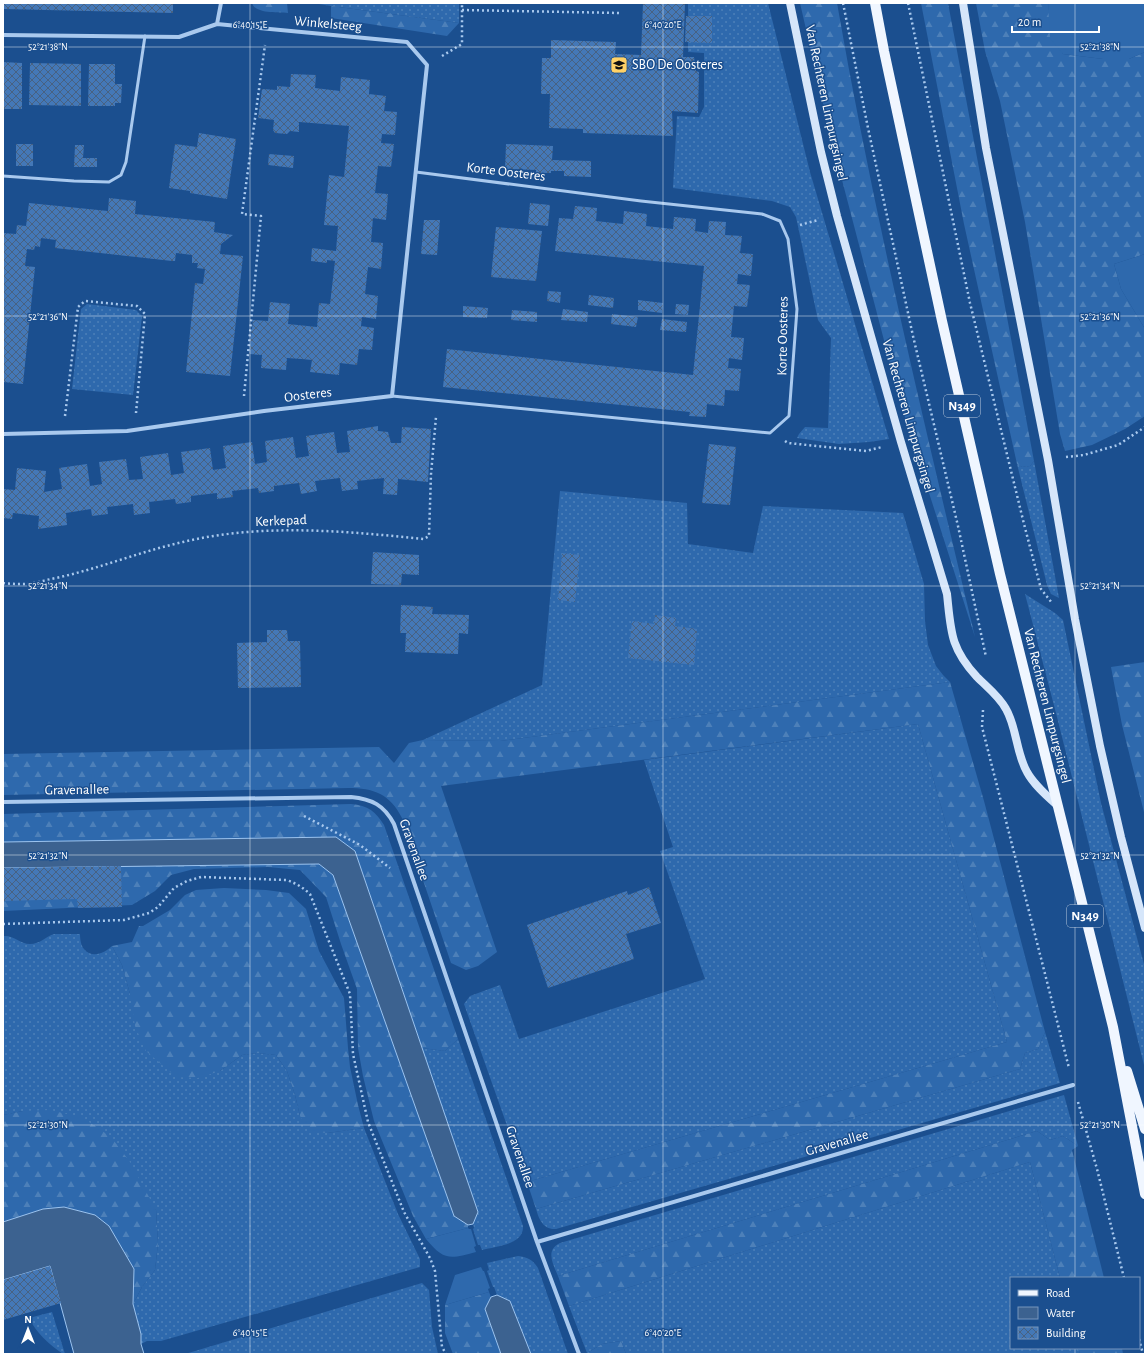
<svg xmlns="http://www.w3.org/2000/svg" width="1148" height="1357" font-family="'Alegreya Sans',sans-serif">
<defs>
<pattern id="grass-dots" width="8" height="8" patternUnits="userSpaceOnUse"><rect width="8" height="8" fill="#2e69ad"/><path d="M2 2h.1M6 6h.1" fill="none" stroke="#4d80b9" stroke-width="1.8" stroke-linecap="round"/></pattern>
<pattern id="forest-firs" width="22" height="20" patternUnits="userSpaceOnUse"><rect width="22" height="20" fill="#2e69ad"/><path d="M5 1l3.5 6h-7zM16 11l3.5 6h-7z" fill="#4d80b9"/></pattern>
<pattern id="building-cross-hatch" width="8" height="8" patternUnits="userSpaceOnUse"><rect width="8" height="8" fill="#4478b7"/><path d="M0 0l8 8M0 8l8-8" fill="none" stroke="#486282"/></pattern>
</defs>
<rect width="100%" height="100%" fill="#1b4f8f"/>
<path fill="url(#grass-dots)" d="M313,3H459V23L331,6Z
M688,3H768L810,172L889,439L869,442L839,444L797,438L799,434L805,427L828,428L831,338L818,320L796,217L790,207L772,201L673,188L677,116L699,117L704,107V53L688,52Z
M87,304L136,310L142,316L133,395L72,389L81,309Z
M1034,461L1059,598L1051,594L1047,585L1017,464L1022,467L1030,466Z
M560,491L687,503L688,544L753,553L763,506L903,513L924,584L925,621L928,645L936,666L943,675L950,682L500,741L423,740L542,685Z
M1025,594L1055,613L1063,620L1101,803L1145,968V1069L1057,717Z
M918,724L1007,1042L527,1182L464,1004L470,996L500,985L519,1039L705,979L660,851L673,847L644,760Z
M54,934H80C80,939 81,946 84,949C92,959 105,953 112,946L122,965L130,994L220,1071L242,1055L257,1053L276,1055L287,1071L295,1095L300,1116L327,1133L364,1128L398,1214L420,1259V1267L161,1341H147L141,1344V1334L133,1304L142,1287L155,1270L158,1243L156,1210L23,1111L3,1115V936C14,935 20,944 30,944C40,944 45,937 54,934Z
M1045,1032L1060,1083L556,1229C543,1230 539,1219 536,1209L1020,1069L1025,1053L1038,1049Z
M458,1039L523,1226C524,1245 496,1246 482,1250L480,1245H478L473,1229L474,1228L473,1224L478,1212L422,1048L445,1051Z
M1064,1095L1078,1146L1063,1136L1050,1140L1037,1131L558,1276C553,1264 545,1250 560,1243Z
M1030,1162L1060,1278H1011V1348H1078L1080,1354H626L621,1341L602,1344L587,1353L569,1306Z
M518,1256C528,1257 533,1260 538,1268L568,1354H531L510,1301L497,1295L494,1287H493L487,1271L489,1270L487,1263Z
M422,1283L429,1290L432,1327L438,1354H185Z
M52,1312L65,1354H63C49,1344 37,1334 29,1318Z"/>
<path fill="url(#forest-firs)" d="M252,3H287L288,13C278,12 255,14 252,3Z
M800,3H837C874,216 925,427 975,637L901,405L831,138Z
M921,3H948L1034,461L1030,466L1022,467L1017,464L964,224Z
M976,3H1048L1050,19L1063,54L1103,59H1129L1145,52V254L1114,264L1121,289L1145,329V416L1125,429L1092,445L1065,451L1060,434L1025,222L1000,101L985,51Z
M331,6L459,23L447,36L331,18Z
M1145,662V816L1122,725L1111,667Z
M950,682L984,801L1045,1032L1038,1049L1025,1053L1020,1069L536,1209L527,1182L1007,1042L918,724L441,786L497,952L478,966L466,970L451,963L402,818C390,794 374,788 348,788L3,795V754L379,747L394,763L409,743L423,740L500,741Z
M351,804C368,805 376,812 384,825L458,1039L445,1051L422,1048L355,851L336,837L3,842V814Z
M319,864L333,875L454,1216L468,1225V1228L426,1239L413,1216L374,1121L363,1076L358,1048L357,989L341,944L326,897L300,870L268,867L194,869L171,875L155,891L132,905L3,911V868Z
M224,888L266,890L289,893L306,909L319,951L344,998L348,1048L350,1067L358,1105L364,1128L327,1133L316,1132L307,1129L300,1116L295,1095L287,1071L276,1055L257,1053L242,1055L220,1071L198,1078L176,1077L146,1051L135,1026L130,994L122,965L112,946L132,942L139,926H143L170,910L185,895L196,890Z
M50,1110L83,1118L111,1137L130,1162L156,1210L158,1243L155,1270L142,1287L133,1304L134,1269L95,1215L64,1207L43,1209L3,1222V1115L23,1111Z
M1037,1131L1050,1140L1063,1136L1078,1146L1072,1150L1104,1278H1060L1030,1162L569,1306L558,1276Z
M489,1292L491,1297L485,1309L501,1354H453L445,1333V1305Z
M621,1341L626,1354L587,1353L602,1344Z
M1078,1348H1122L1123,1354H1080Z"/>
<path fill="#2e69ad" d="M1048,3H1145V52L1129,59H1103L1063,54L1050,38Z
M1145,254V329L1121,289L1114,264Z
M468,1228L469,1229H471L476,1246L474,1247L476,1252C450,1259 444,1261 426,1239Z
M481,1267L483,1271H484L490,1288L488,1289L489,1292L445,1305L455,1275Z"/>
<path fill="#3c6290" stroke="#9cc4f0" d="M336,837L355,851L478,1212L473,1224L468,1225L454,1216L333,875L319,864L3,868V842Z
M64,1207L95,1215L109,1226L134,1269L133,1304L141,1334V1344L144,1354H74L50,1266L3,1280V1222L43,1209Z
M497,1295L510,1301L531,1354H501L485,1309L491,1297Z"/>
<path fill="url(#building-cross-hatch)" d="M3,3H173V13L3,9Z
M643,3H685L683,57H694L696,71L699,72L698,113L672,111L673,136L583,133V129L549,128L550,94H541L542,58H551V40L616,42L615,54L641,55Z
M686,16H712V43L685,42Z
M3,62L22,63V109H3Z
M30,63L81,64V106L29,105Z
M89,64H115V84H122L121,103H115V106H88Z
M291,74L316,75L315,88L340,91L341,77L370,80L369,94L386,96L384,111L397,112L395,135L382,134L381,143L394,144L391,167L378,166L375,193L388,194L386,220L373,218L371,242L383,243L381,269L368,267L365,294L378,296L376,319L362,317L361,326L374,328L372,350L359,349L357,365L340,363L339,375L310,372L312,360L301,359L287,358L286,370L261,368L262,355L249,354L253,320L268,321L270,302L290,304L288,324L317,327L319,303L330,304L335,261L327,260V263L311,261L312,248L336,251L338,226L324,225L329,175L344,177L349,126L299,122V132L290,131L287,134L275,133L273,130L274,120L258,118L262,89L277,90V86L290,87Z
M199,133L236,139L227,199L190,193V191L169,188L175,144L197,147Z
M16,144H33V166H16Z
M506,144L553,146L552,160L591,161V177L564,176V171H551V173H536V170L505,169Z
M75,145H84L83,158H97V167H74Z
M269,154L294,156L293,168L268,165Z
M109,198L136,201L135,214L215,222L214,232L233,235L221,244L220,254L243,256L230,376L186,372L195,283L203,284L205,269L197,268L198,263H192V255L176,253L175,261H172L55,248L56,240L41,238L40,247L35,246L34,250L27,249L25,266L35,267L23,384L3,382V233L16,234L17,225L26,226L29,203L108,211Z
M530,203L550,205L548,226L528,224Z
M575,206L597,208L596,221L623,224L624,211L647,214L646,226L673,229L674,217L696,219L695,231L708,233L709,221L726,222L725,235L742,236L740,253L753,254L751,276L738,274L737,284L750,285L747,307L734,306L731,337L744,338L742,360L729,358L728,368L741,369L739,391L725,390L724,406L707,404L706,417L689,416L690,412L443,387L447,349L693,375L704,266L555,251L559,218L573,219Z
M424,220H440L437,255L421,254Z
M496,227L542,231L536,281L491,277Z
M548,291L561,292L560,303L547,301Z
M589,295L614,298L613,308L588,305Z
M638,300L663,303L662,313L638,310Z
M676,304L689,305L688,315L675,314Z
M463,306L488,308L487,318L463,317Z
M563,309L588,312L587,322L561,320Z
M512,310L537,312V322L511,320Z
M612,314L638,317L636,327L611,324Z
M662,319L687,322L686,332L660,330Z
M378,426V431L388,432L391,443H401L402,427L431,429L428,482L398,479L397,495L383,494L384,478L357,481L358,489L342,491L340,478L315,481L317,491L301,494L299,483L274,486V491L259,493L258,488L232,491L233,497L217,499V493L191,496V502L176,504L175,499L149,502L150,513L134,515L133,504L107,507L108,514L92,516L91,509L66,513L67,525L38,529L39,516L13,513L12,519L3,518V489L15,490L17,468L46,471L44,492L62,489L59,468L87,464L90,486L102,484L99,462L126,459L129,480L143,479L140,457L168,453L171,475L184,473L181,452L210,448L213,470L226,468L223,446L252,442L255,464L267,462L265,441L293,437L296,458L309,456L306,436L334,432L337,453L350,452L347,431Z
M709,444L736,447L730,505L702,503Z
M373,552L419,555V575L402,574L401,585L371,584Z
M562,553L580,555L575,602L558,600Z
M401,605L433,607L432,614L469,615L468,634L459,633L458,654L405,652L406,633H400Z
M655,615L676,618L675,626L697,629L694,665L628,658L632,621L654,624Z
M267,630H287L288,641H300L301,687L238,688L237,643L267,642Z
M121,866L122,907L78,908L77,899L3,901V868Z
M649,887L661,923L626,934L634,959L548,988L527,925L627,891L628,895Z
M50,1266L61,1303L3,1320V1280Z"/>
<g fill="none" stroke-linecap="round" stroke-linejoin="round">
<path stroke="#a9c9ee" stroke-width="2.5" stroke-dasharray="2 3" stroke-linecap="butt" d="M843,3L868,128L913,336L958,526L986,657
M908,3L970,303L1024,524L1041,589L1052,603
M462,10L620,13
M442,56L462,44V3
M800,225L818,220
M244,396L261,216L242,214L265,45
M65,416L78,307L85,301L137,306L145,314L136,413
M785,441L788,443L866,451L882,447
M1066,457L1084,455L1118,445L1145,427
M3,583C10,584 17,584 24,584C33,584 42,581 51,579C96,570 138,552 183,542C262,523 344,531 424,539L429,536L431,474L436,417
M983,710L982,727L1069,1068
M304,816L360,845L390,868
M3,924L124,920L149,913L158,907L174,888L187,881L201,877L286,880C296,883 302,887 310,894L350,994L353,1054L368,1122L404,1212L430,1258L435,1271L441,1337L442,1347L446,1354
M1078,1102L1097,1169L1124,1278
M1139,1339L1143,1354"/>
<path stroke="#a9c9ee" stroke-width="3" d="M3,176L74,181L109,182L121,175L126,162L145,36
M392,396L770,433L789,416L797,309L788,239L780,221L762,214L641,201L416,172"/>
<path stroke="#a9c9ee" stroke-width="4" d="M3,35L179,37L217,24L221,3
M3,434L127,431L264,411L392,396L427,65L407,42L217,24
M3,802L351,797C372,799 384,805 394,824L537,1242L579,1354
M537,1242L1073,1085"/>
<path stroke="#d6e6fa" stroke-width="8" d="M790,3L821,152L837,216L901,442L947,594C951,631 950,648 977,677C987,687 999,696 1006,709C1017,728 1016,753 1027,772C1034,785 1047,796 1058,806
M963,3L986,148L1048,460L1075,619L1100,746L1121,837L1145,928"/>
<path stroke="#f0f6ff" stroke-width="10" d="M875,3L884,51L942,321L1000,574L1113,1027L1145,1194
M1127,1071L1145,1129"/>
</g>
<path fill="none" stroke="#fff" stroke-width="1" stroke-opacity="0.45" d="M250,3V1354M663,3V1354M1075,3V1278M3,47H1145M3,316H1145M3,586H1145M3,855H1145M3,1125H1145M1075,1348V1354"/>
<defs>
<g id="school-square" transform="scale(0.9)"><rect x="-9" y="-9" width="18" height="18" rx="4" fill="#ffd166" stroke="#1b4f8f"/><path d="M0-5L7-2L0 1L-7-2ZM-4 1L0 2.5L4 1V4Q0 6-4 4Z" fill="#111"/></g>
</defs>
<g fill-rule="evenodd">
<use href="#school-square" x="619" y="65"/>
</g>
<g text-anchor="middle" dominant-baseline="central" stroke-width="3" stroke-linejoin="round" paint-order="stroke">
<g fill="#1b4f8f" stroke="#bbcadd" stroke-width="1">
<rect x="944" y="395" width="36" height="22" rx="3"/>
<rect x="1067" y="905" width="36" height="22" rx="3"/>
</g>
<g font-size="13" font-weight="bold" fill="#fff">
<text x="962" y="406">N349</text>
<text x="1085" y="916">N349</text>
</g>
<g font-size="14" fill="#fff" stroke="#1b4f8f">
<text transform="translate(328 24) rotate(5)">Winkelsteeg</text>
<text transform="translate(826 103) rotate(78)">Van Rechteren Limpurgsingel</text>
<text transform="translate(506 172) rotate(7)">Korte Oosteres</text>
<text transform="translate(783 336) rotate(-89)">Korte Oosteres</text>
<text transform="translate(308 395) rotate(-7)">Oosteres</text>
<text transform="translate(908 416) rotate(74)">Van Rechteren Limpurgsingel</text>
<text transform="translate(281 521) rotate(-2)">Kerkepad</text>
<text transform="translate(1047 706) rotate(76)">Van Rechteren Limpurgsingel</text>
<text transform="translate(77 790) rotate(-1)">Gravenallee</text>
<text transform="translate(414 850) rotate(70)">Gravenallee</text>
<text transform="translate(837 1143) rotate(-16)">Gravenallee</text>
<text transform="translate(520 1157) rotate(71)">Gravenallee</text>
</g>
<g font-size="14" fill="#fff" stroke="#1b4f8f" text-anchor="start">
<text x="632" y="65">SBO De Oosteres</text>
</g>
</g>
<g font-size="10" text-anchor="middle" fill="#fff" stroke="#1b4f8f" stroke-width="3" stroke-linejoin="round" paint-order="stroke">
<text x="250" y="28">6°40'15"E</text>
<text x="663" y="28">6°40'20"E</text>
<text x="48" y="50">52°21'38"N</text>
<text x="1100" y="50">52°21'38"N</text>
<text x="48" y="320">52°21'36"N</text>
<text x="1100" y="320">52°21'36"N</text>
<text x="48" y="589">52°21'34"N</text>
<text x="1100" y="589">52°21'34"N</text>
<text x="48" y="859">52°21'32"N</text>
<text x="1100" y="859">52°21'32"N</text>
<text x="48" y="1128">52°21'30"N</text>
<text x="1100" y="1128">52°21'30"N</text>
<text x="250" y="1336">6°40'15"E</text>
<text x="663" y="1336">6°40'20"E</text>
</g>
<rect width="1148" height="1357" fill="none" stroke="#ffffff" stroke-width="8"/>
<rect x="1010" y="1277" width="130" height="72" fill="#1b4f8f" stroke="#7695bc"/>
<rect x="1018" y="1290" width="20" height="6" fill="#f0f6ff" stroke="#7695bc"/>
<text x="1046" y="1297" font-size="12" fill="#ffffff">Road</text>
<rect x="1018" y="1307" width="20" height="12" fill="#3c6290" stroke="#7695bc"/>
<text x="1046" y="1317" font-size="12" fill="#ffffff">Water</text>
<rect x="1018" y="1327" width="20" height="12" fill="url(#building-cross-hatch)" stroke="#7695bc"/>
<text x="1046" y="1337" font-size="12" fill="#ffffff">Building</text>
<g transform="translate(28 1329)" stroke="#1b4f8f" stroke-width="3" paint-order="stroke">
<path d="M0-3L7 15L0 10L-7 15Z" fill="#ffffff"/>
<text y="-6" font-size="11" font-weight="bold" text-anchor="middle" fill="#ffffff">N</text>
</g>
<path d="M1012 26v6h87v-6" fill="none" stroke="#ffffff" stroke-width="2"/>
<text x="1018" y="26" font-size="12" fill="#ffffff" stroke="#1b4f8f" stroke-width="3" paint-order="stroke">20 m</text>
</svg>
